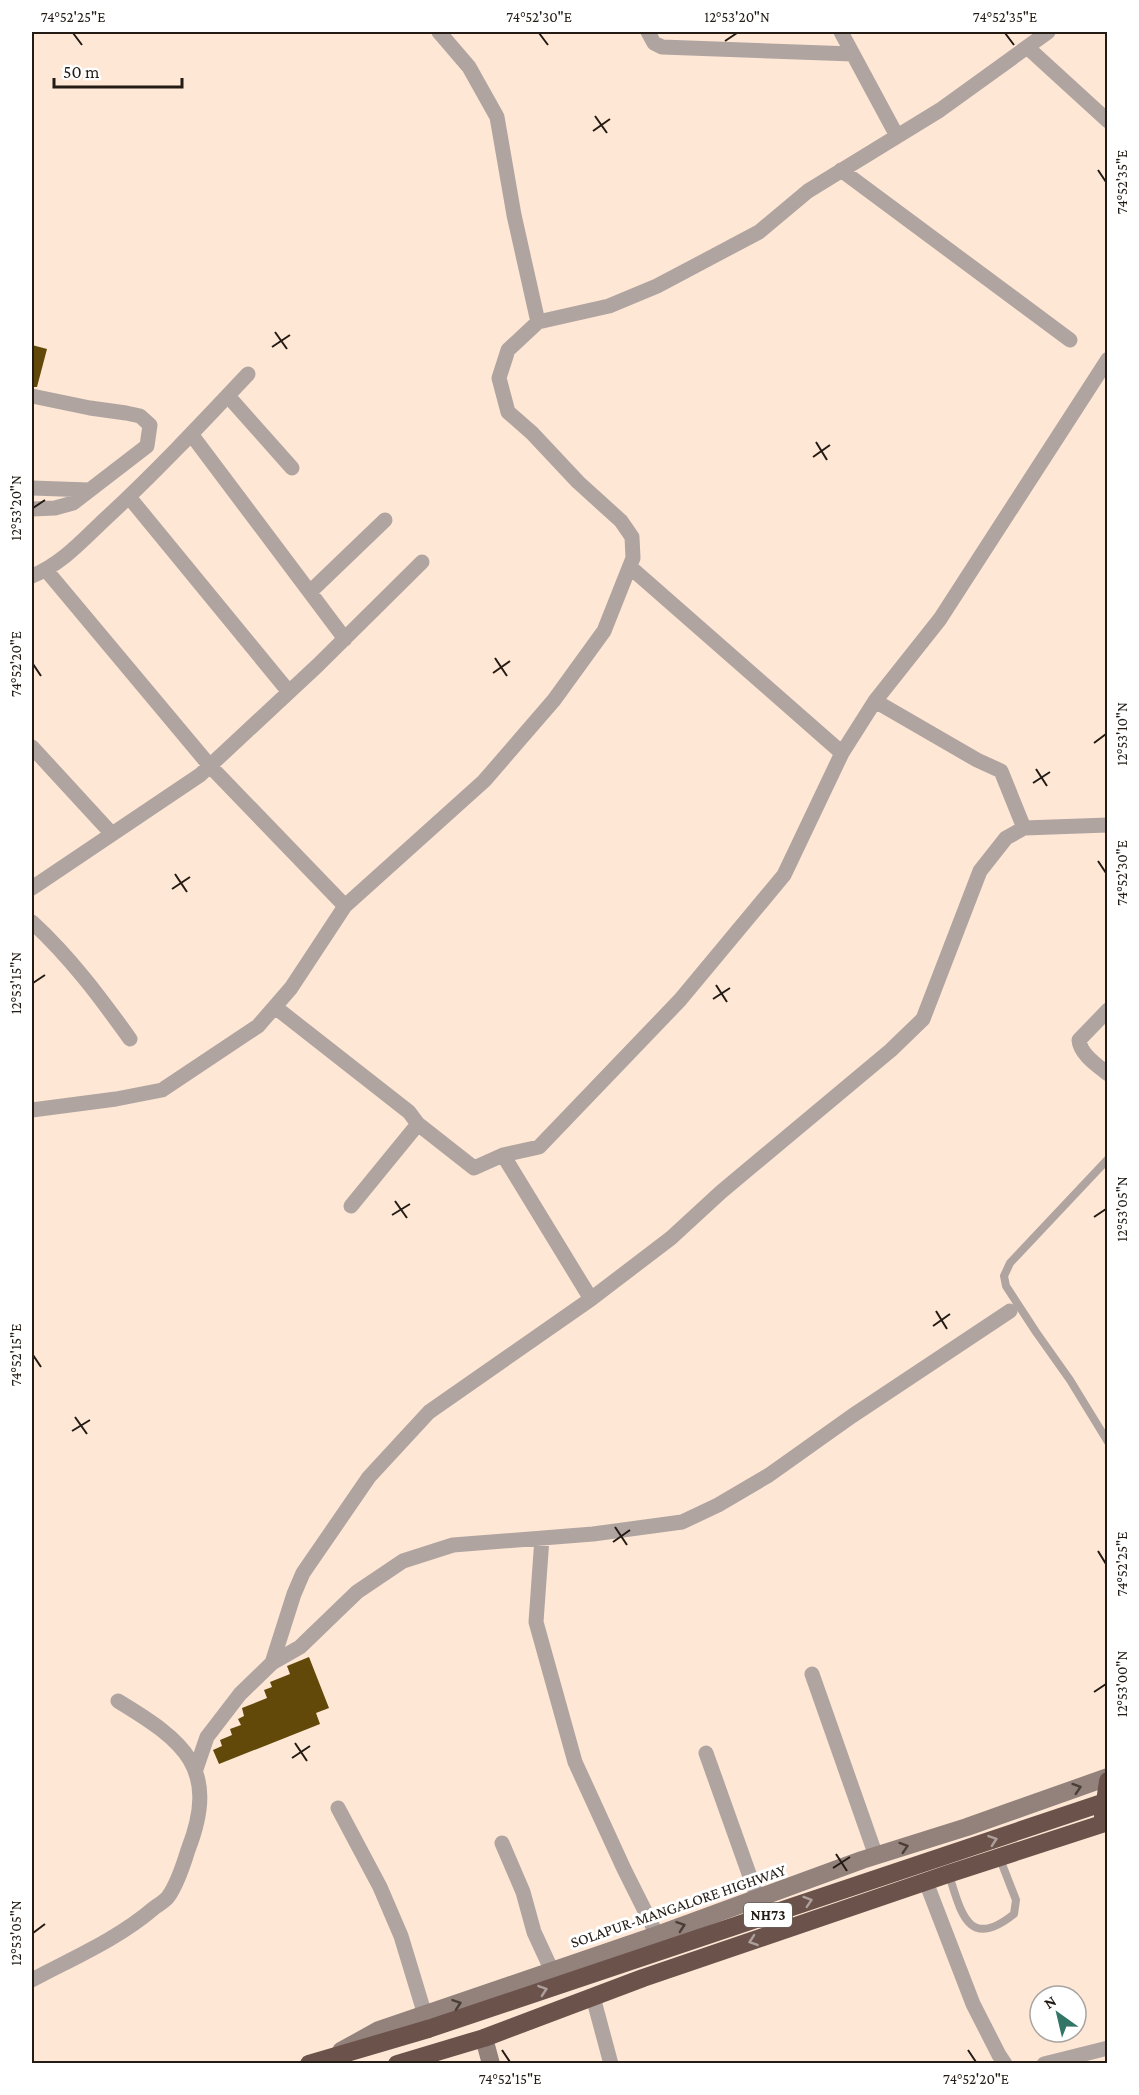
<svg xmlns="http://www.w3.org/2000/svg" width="1139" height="2095" font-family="'Crimson Pro',serif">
<rect width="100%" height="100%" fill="#fee7d5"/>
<path fill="#62490a" d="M32,345L47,349L37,387H32Z
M309,1657L329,1708L316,1713L320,1724L219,1764L213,1750L222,1746L220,1740L232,1735L230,1729L241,1725L238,1719L244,1716L242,1708L267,1698L264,1690L272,1687L270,1682L290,1674L287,1666Z"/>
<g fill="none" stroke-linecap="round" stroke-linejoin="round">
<path stroke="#b0a4a0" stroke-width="8" d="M1108,1159L1010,1263L1004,1276L1006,1286L1036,1332L1070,1380L1108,1442
M949,1875C961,1912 968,1951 1014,1914L1016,1900L1000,1859"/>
<path stroke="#b0a4a0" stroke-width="15" d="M439,32L469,67L497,117L514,215L538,322
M648,32L654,43L662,47L853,54
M841,32L897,136
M1027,47L1108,121
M841,170L1070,340
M32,396L90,408L126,413L140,416L150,425L147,446L73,503L55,508L32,509
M228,396L292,468
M191,434L345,639
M32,488L89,490
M129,497L289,692
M630,567L842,753
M46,570L210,766L345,906
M32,576C60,565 81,542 103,521C154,474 201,424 248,374
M310,592L385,520
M875,701L977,760L1001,771L1024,828
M32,747L112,834
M32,888L200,775L318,665L422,562
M32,922C70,957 100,997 130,1039
M275,1007L409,1112L418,1124L474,1168L503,1155L539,1147L680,1000L784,875L842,753L875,701L940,619L1108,359
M1108,1010L1079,1040C1080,1054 1097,1065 1108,1074
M32,1110L116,1099L162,1090L258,1026L291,988L345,906L484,781L554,700L604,631L633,558L632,537L621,521L578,482L532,433L508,412L499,378L508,350L538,322L609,306L657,286L759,232L808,191L940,110L1048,32
M503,1155L591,1299
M351,1206L418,1124
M542,1538L536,1622L575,1762L624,1869L657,1935
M272,1663L294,1594L303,1573L369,1477L429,1412L591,1299L671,1238L721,1192L891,1050L923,1019L980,871L1006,838L1024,828L1108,825
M812,1674L876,1856
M706,1753L758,1899
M196,1769L207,1737L240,1694L272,1663L300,1647L357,1592L403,1561L453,1545L593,1534L682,1522L718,1505L769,1475L852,1416L1010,1311
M338,1808L380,1887L401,1936L425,2015
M502,1843L523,1892L534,1932L552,1971
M926,1882L973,2004L999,2055L1005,2064
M32,1980C73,1958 118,1939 154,1908C158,1905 165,1901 168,1897C176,1886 184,1863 188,1850C220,1768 184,1741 118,1701
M593,1997L611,2064
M1044,2064L1108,2048"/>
<path stroke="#93817b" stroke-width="18" d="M484,2038L491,2064
M341,2051L379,2030L657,1935L862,1860L967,1827L1108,1777"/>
<path stroke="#6b534b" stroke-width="18" d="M1103,1816L1108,1781
M309,2064L428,2029
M397,2064L484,2038L643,1978L948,1874L1108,1822"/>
<path stroke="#6b534b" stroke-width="18" d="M428,2029L1108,1801"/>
</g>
<defs><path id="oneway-chevron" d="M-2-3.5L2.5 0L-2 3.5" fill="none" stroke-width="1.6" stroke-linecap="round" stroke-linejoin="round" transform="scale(1.5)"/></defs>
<g stroke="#4a3f38">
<use href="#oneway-chevron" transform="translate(1077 1788) rotate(-18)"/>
<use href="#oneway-chevron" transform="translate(904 1847) rotate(-18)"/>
<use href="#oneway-chevron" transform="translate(681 1926) rotate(-19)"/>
<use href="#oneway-chevron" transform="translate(457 2004) rotate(-19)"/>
</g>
<g stroke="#aea09c">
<use href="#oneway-chevron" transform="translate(993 1840) rotate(-19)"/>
<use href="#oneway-chevron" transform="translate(808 1901) rotate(-18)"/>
<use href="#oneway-chevron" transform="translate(753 1941) rotate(161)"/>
<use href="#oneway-chevron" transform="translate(543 1990) rotate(-19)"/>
</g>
<path fill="none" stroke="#231b14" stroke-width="2" d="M73,33L82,45M539,33L548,45M1005,33L1014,45M725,41L737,33M595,116L607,133M593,131L610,119M1098,170L1106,182M275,332L287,349M272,347L290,335M816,442L827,460M813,457L830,445M33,508L45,500M495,658L507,676M33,664L41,676M493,673L510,661M1094,743L1106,734M1036,769L1047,786M1033,783L1050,772M1098,861L1106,873M175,874L187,892M172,889L190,877M33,983L45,975M716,985L727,1002M713,999L730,988M395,1201L407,1218M392,1215L410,1204M1094,1217L1106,1209M936,1311L947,1329M933,1326L950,1314M33,1355L41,1367M75,1417L87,1434M72,1431L90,1420M615,1527L627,1545M613,1542L630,1530M1098,1551L1106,1564M1094,1692L1106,1684M295,1743L307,1761M292,1758L310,1746M836,1854L847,1871M833,1868L850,1857M33,1933L45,1924M502,2050L510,2062M968,2050L976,2062"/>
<g text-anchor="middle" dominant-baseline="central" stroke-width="6" stroke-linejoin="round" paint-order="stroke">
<rect fill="#fff" stroke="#655f5a" stroke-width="1.5" x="744" y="1903" width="48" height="24" rx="4.5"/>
<g font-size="15" font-weight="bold" fill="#231b14">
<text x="768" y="1915">NH73</text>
</g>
<g font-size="16" fill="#231b14" stroke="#fff">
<text transform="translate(678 1906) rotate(-19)">SOLAPUR-MANGALORE HIGHWAY</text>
</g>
</g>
<rect width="1139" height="2095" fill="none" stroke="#ffffff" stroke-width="66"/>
<g transform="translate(1058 2014) rotate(326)"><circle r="28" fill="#ffffff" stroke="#a7a4a1" stroke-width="1.5"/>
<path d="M0-4.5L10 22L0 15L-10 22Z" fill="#337667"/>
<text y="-9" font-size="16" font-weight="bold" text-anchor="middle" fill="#231b14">N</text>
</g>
<path d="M54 78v9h128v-9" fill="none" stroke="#231b14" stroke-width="3"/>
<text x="63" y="78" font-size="18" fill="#231b14" stroke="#ffffff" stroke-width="4.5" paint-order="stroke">50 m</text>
<rect x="33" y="33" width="1073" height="2029" fill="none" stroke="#231b14" stroke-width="2"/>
<g font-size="15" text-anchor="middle" fill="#231b14">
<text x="73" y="22">74°52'25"E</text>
<text x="539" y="22">74°52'30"E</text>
<text x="737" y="22">12°53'20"N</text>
<text x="1005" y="22">74°52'35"E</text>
<text transform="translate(1122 182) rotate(-90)" y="5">74°52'35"E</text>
<text transform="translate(16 508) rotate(-90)" y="5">12°53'20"N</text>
<text transform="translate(16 664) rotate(-90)" y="5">74°52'20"E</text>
<text transform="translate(1122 734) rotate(-90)" y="5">12°53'10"N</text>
<text transform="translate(1122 873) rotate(-90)" y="5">74°52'30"E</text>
<text transform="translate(16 983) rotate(-90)" y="5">12°53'15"N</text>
<text transform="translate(1122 1209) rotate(-90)" y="5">12°53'05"N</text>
<text transform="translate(16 1355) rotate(-90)" y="5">74°52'15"E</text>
<text transform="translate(1122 1564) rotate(-90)" y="5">74°52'25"E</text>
<text transform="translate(1122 1684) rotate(-90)" y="5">12°53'00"N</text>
<text transform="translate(16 1933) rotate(-90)" y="5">12°53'05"N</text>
<text x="510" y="2084">74°52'15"E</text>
<text x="976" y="2084">74°52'20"E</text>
</g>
</svg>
